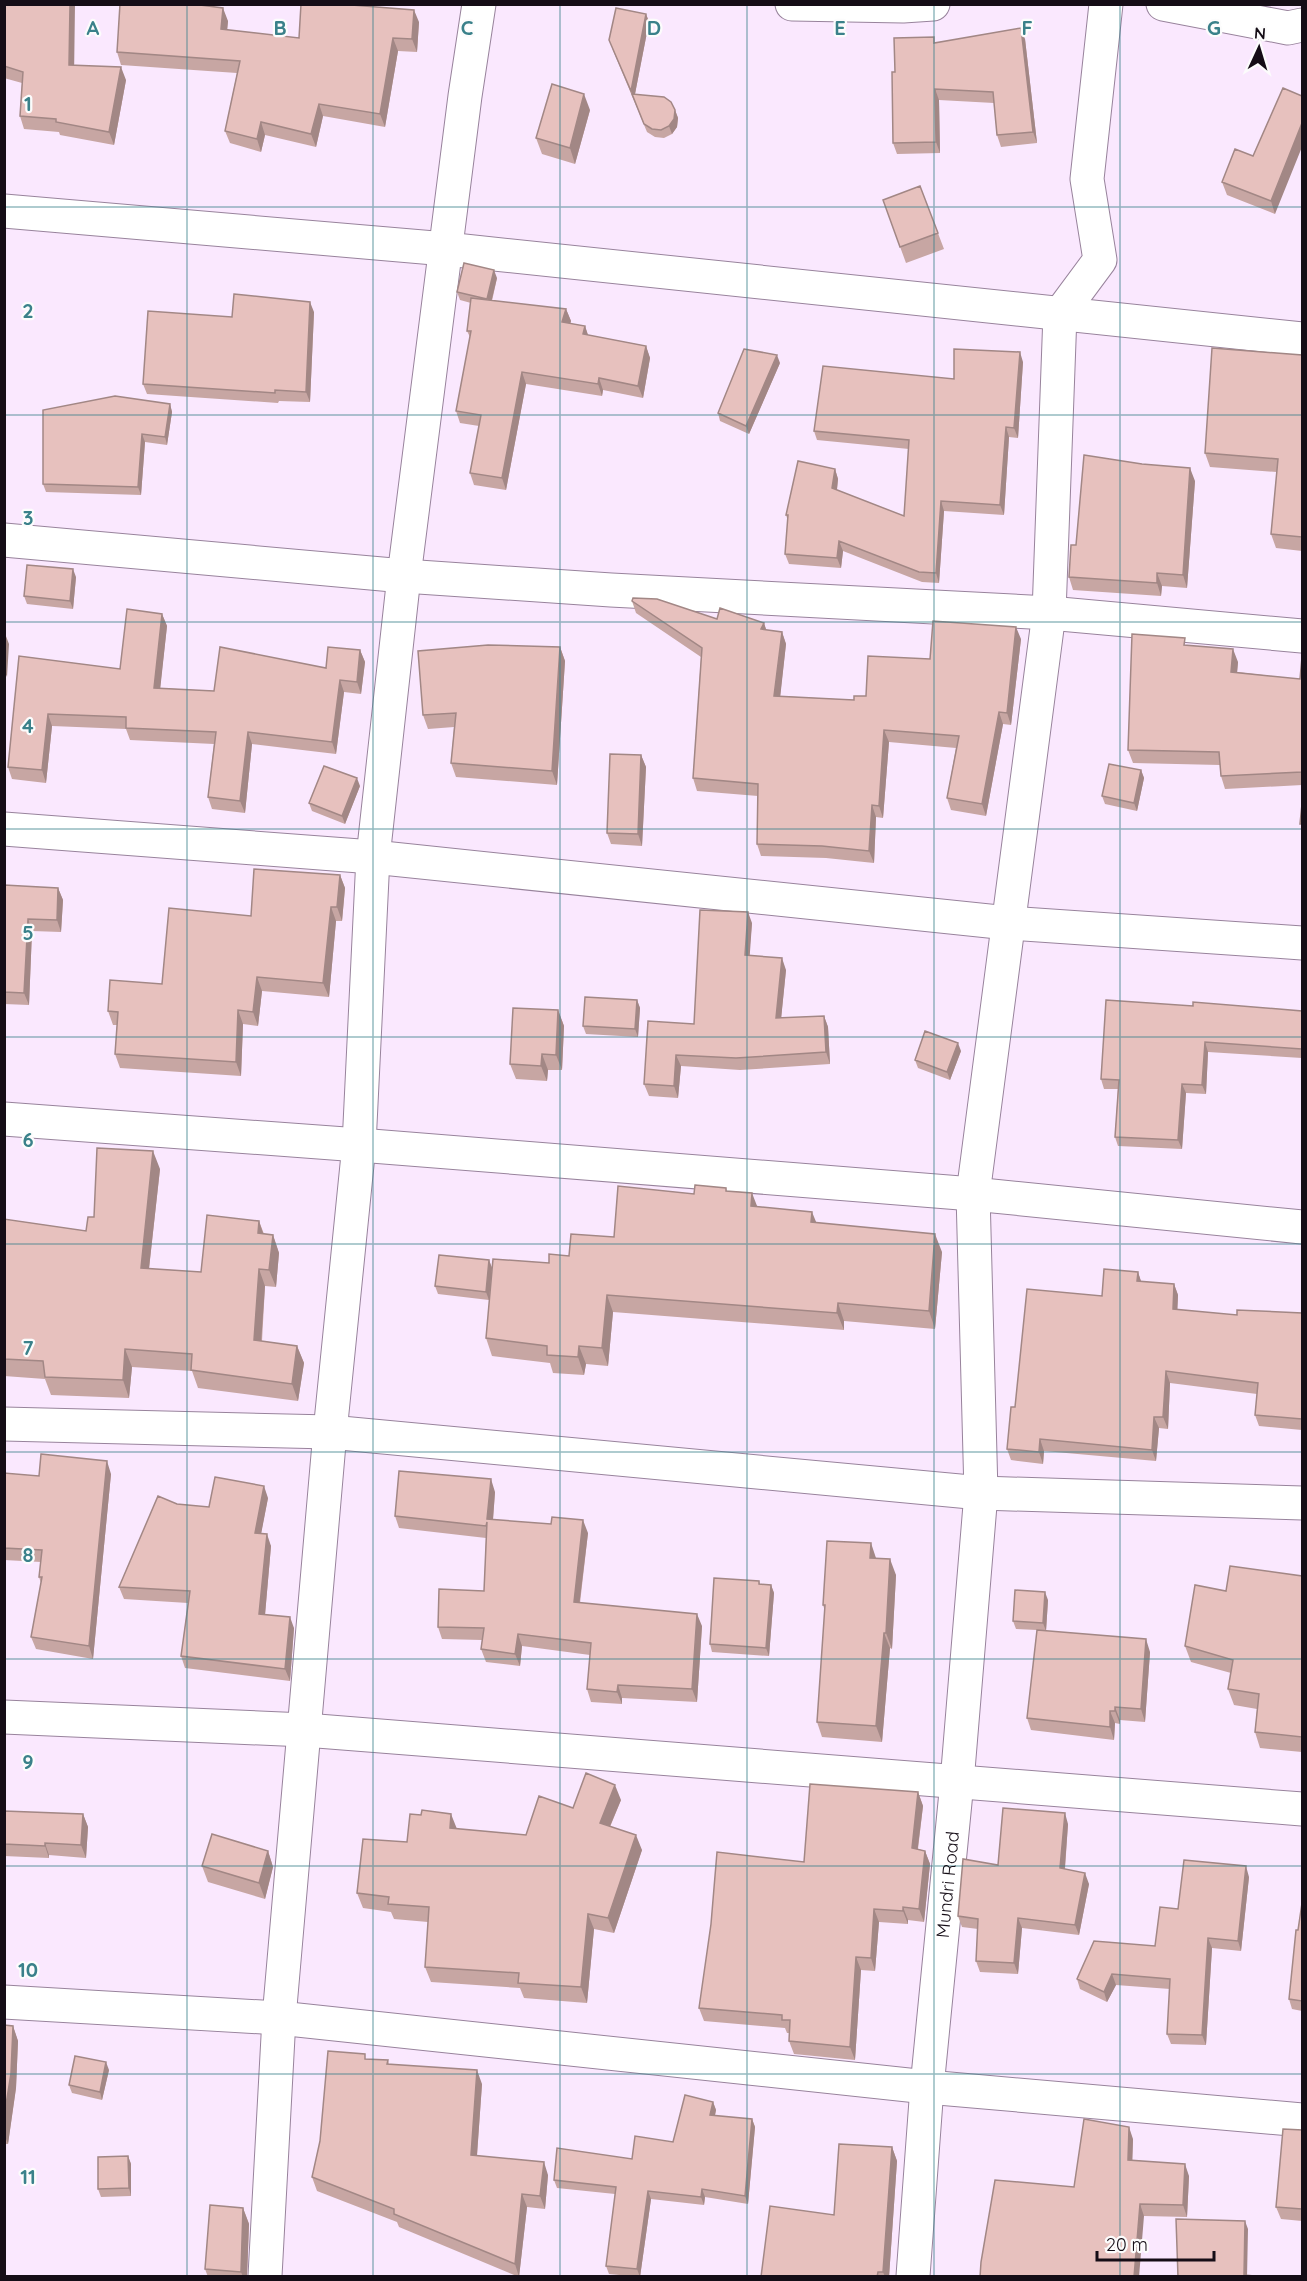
<svg xmlns="http://www.w3.org/2000/svg" width="1307" height="2281" font-family="Quicksand,sans-serif">
<rect width="100%" height="100%" fill="#fae8fe"/>
<g fill="none" stroke-linecap="round" stroke-linejoin="round">
<g stroke="#98839c" stroke-width="35">
<g id="minor">
<path d="M792,4L903,6L933,4"/>
<path d="M1163,4L1288,28L1302,25"/>
<path d="M4,211L446,249L1302,339"/>
<path d="M4,540L404,576L611,590L1049,613L1302,636"/>
<path d="M4,829L373,857L1008,923L1302,943"/>
<path d="M4,1119L359,1145L973,1194L1302,1227"/>
<path d="M4,1424L330,1432L981,1493L1302,1503"/>
<path d="M4,1717L305,1730L1302,1809"/>
<path d="M4,2002L279,2018L927,2087L1302,2120"/>
<path d="M265,2276L279,2018L330,1432L359,1145L373,857L404,576L465,96L479,4"/>
<path id="s1" d="M913,2276L927,2087L957,1782L981,1493L973,1194L1049,613L1060,314L1100,260L1087,179L1106,4"/>
</g>
</g>
<use href="#minor" stroke="#fff" stroke-width="33"/>
</g>
<path fill="#c7a6a3" d="M4,4L74,65L126,80L114,145L60,135L59,132L24,129L20,116L22,83L4,78Z
M120,4H197V6L228,21L227,30L299,38L419,22L417,52L398,51L385,127L323,116L316,147L265,135L261,152L230,143L225,131L237,73L121,65L117,52Z
M646,14L649,22L635,94L675,110L678,118L677,127L672,134L664,138L655,137L647,132L612,48Z
M1025,39L1037,143L1001,147L997,135L994,103L939,100L940,153L897,154L893,143L895,72L936,43Z
M1283,88L1275,214L1227,195L1222,182L1253,156Z
M590,110L575,164L542,154L536,138Z
M920,186L944,249L906,263L883,200Z
M497,278L492,301L566,309L571,321L570,324L585,326L588,335L646,346L650,358L643,398L603,390L602,396L526,384L506,490L474,485L470,473L479,426L460,423L456,411L470,337L467,331L471,303L460,300L457,292Z
M314,312L310,402L279,401L278,403L147,394L143,384L232,317Z
M1302,355V551L1276,548L1271,534L1277,472L1210,467L1205,453Z
M1023,362L1018,438L1009,437L1004,515L944,511L939,583L922,582L843,551L841,568L789,564L785,554L788,521L786,515L835,469L838,479L837,490L904,516L909,449L817,440L814,431L954,379Z
M780,363L749,434L720,421L718,413Z
M170,404L172,412L167,445L145,442L141,495L46,492L43,484Z
M1195,481L1187,588L1162,586L1161,596L1073,590L1069,577L1076,545Z
M76,577L73,609L27,604L24,596Z
M632,601L717,619L764,623L766,630L782,632L786,644L780,696L854,700L866,696L930,659L1021,639L1011,725L1003,724L986,816L951,810L947,798L956,748L889,742L883,818L876,817L874,863L826,858L761,856L757,844L758,796L697,791L693,778L701,657L636,613Z
M162,614L167,626L160,688L214,691L326,668L360,650L365,662L361,694L344,692L336,754L252,744L245,813L212,809L208,797L214,744L130,740L126,729L52,726L46,783L12,779L8,767L19,656L120,669Z
M1187,645L1238,662L1237,672L1300,679L1302,657V785L1225,789L1221,776L1220,765L1133,763L1128,750Z
M560,647L565,661L557,785L456,777L451,763L454,727L428,729L423,715Z
M641,755L646,767L642,846L611,844L607,833Z
M1141,770L1144,778L1137,811L1105,804L1102,796Z
M360,786L345,824L312,811L309,803Z
M340,875L345,888L342,921H336L329,997L262,991L258,1026L243,1024L241,1076L120,1068L115,1054L117,1025H113L108,1011L162,984L251,916Z
M4,885L58,888L63,900L61,932L32,931L29,1005L4,1004Z
M752,923L749,955L786,970L781,1018L824,1016L828,1027L830,1064L740,1070L681,1066L678,1098L649,1096L644,1084L694,1024Z
M637,1000L640,1008L638,1037L586,1034L583,1026Z
M1193,1006L1302,1011V1058L1208,1052L1206,1094L1186,1093L1182,1149L1118,1146L1115,1137L1118,1089H1104L1101,1079Z
M558,1010L564,1026L562,1070H548L547,1081L516,1079L510,1064Z
M961,1051L950,1080L918,1068L915,1060Z
M160,1169L149,1269L201,1272L259,1221L264,1234L273,1235L279,1253L276,1287L265,1286L262,1341L297,1346L304,1363L298,1401L198,1388L192,1371L132,1367L129,1398L51,1395L45,1379L4,1376V1219L86,1231L94,1217Z
M726,1188L727,1192L757,1207L816,1223L942,1252L935,1329L844,1321V1330L613,1312L608,1366L586,1364L584,1375L553,1373L550,1363L492,1356L486,1338L549,1263L614,1237L694,1194Z
M489,1260L492,1268L489,1300L438,1294L435,1286Z
M1138,1272L1141,1282L1174,1284L1178,1295L1177,1310L1237,1315L1302,1313V1430L1259,1426L1255,1415L1257,1394L1170,1383L1168,1429L1159,1428L1156,1461L1044,1451L1043,1464L1011,1460L1007,1449L1015,1407L1102,1296Z
M4,1473L39,1476L111,1474L93,1659L36,1649L31,1637L41,1583L39,1577L41,1562L4,1560Z
M495,1492L493,1520L588,1533L580,1603L702,1626L697,1702L622,1698V1704L591,1702L587,1689L590,1655L522,1646L520,1666L486,1662L481,1649L482,1640L442,1639L438,1627L484,1591L486,1538L399,1528L395,1516Z
M268,1498L261,1533L271,1546L265,1615L294,1628L290,1681L185,1668L181,1656L188,1603L124,1599L119,1587L177,1504L209,1507Z
M876,1559L896,1575L892,1649L890,1648L882,1742L822,1737L817,1722L825,1611L823,1605Z
M1302,1576V1752L1260,1748L1255,1732L1257,1709L1234,1705L1228,1689L1231,1673L1191,1662L1185,1646L1226,1591Z
M759,1581L760,1584L771,1585L774,1593L769,1656L712,1652L710,1644Z
M1048,1600L1046,1631L1150,1652L1145,1722L1120,1720V1724L1115,1723L1114,1740L1031,1730L1027,1718L1037,1630L1016,1629L1013,1621Z
M918,1792L923,1806L918,1849L925,1851L930,1864L924,1922L908,1920V1924L879,1922L875,1971L861,1970L855,2060L794,2054L789,2041V2033H787L785,2028L704,2021L699,2008L804,1862Z
M621,1800L610,1827L642,1850L614,1933L594,1929L587,2003L524,1998L520,1988L431,1982L425,1967L428,1922L394,1919L391,1912L363,1908L357,1893L407,1842L457,1829L526,1835L573,1808Z
M4,1811L83,1814L88,1827L86,1858L49,1855V1858L4,1856Z
M1068,1824L1065,1869L1089,1884L1079,1935L1022,1928L1018,1974L980,1972L976,1961L978,1929L962,1927L958,1916L998,1865Z
M268,1851L273,1867L265,1899L208,1882L202,1866Z
M1249,1877L1241,1951L1212,1948L1206,2045L1171,2044L1167,2034L1170,1989L1116,1985L1107,2002L1080,1989L1077,1979L1155,1946L1178,1909Z
M1302,1903V2011L1292,2009L1289,1999Z
M4,2025L13,2026L18,2041L16,2088L8,2144H4Z
M367,2059L388,2060L389,2064L482,2084L477,2156L548,2175L545,2209L527,2207L519,2277L399,2227L397,2222L317,2191L312,2177Z
M109,2070L102,2100L72,2093L69,2085Z
M713,2102L716,2110L715,2116L752,2119L755,2127L748,2204L705,2197L704,2205L651,2199L640,2277L609,2274L606,2266L615,2194L557,2188L554,2180L632,2159L673,2142Z
M1302,2130V2221L1281,2219L1276,2207Z
M1133,2139L1132,2161L1189,2176L1187,2217L1144,2216L1074,2187Z
M892,2147L897,2161L889,2277H761L834,2215Z
M128,2156L131,2164V2196L101,2197L98,2189Z
M243,2208L249,2224L247,2277H208L205,2269Z"/>
<path fill="#a28785" d="M70,4H75L74,78L69,65Z
M223,8L228,21L226,42L221,29Z
M414,10L419,22L417,52L412,39Z
M646,14L649,22L634,99L631,91Z
M1021,28L1025,39L1037,143L1033,132Z
M393,38L398,51L385,127L380,114Z
M121,67L126,80L114,145L109,132Z
M935,89L939,100L940,153L936,142Z
M584,94L590,110L575,164L570,148Z
M319,104L323,116L316,147L311,134Z
M675,110L678,118L677,127L672,134L669,126Z
M261,122L265,135L261,152L257,139Z
M1302,123V147L1275,214L1271,201Z
M494,270L497,278L490,307L487,299Z
M310,302L314,312L310,402L306,392Z
M566,309L571,321L567,334L562,322Z
M585,326L589,338L583,334Z
M646,346L650,358L643,398L638,386Z
M1020,352L1023,362L1018,438L1014,428Z
M777,355L780,363L749,434L746,426Z
M522,372L526,384L506,490L502,478Z
M599,378L603,390L602,396L598,384Z
M170,404L172,412L167,445L165,437Z
M1006,427L1009,437L1004,515L1000,505Z
M142,434L145,442L141,495L138,487Z
M1190,468L1195,481L1187,588L1183,575Z
M835,469L838,479L836,498L832,488Z
M941,501L944,511L939,583L936,573Z
M839,541L843,551L841,568L837,558Z
M73,569L76,577L73,609L70,601Z
M1157,573L1162,586L1161,596L1157,583Z
M162,614L167,626L159,700L154,688Z
M764,623L768,635L761,629Z
M1016,627L1021,639L1011,725L1007,713Z
M4,631L9,644L7,677L4,670Z
M782,632L786,644L779,708L774,696Z
M560,647L565,661L557,785L552,771Z
M1233,649L1238,662L1236,685L1231,672Z
M360,650L365,662L361,694L357,682Z
M340,680L344,692L336,754L332,742Z
M999,712L1003,724L986,816L982,804Z
M48,714L52,726L46,783L42,770Z
M884,730L889,742L883,818L879,806Z
M248,732L252,744L245,813L240,801Z
M641,755L646,767L642,846L638,834Z
M1141,770L1144,778L1137,811L1134,803Z
M357,778L360,786L345,824L342,816Z
M872,805L876,817L874,863L869,851Z
M340,875L345,888L342,921L337,907Z
M58,888L63,900L61,932L57,920Z
M331,907L336,921L329,997L323,983Z
M748,912L752,923L749,966L745,955Z
M28,919L32,931L29,1005L24,993Z
M782,958L786,970L780,1030L776,1018Z
M257,977L262,991L258,1026L253,1012Z
M637,1000L640,1008L638,1037L635,1029Z
M238,1010L243,1024L241,1076L236,1062Z
M558,1010L564,1026L562,1070L556,1055Z
M824,1016L828,1027L830,1064L826,1052Z
M1205,1042L1208,1052L1206,1094L1202,1085Z
M958,1043L961,1051L950,1080L947,1072Z
M542,1054L548,1070L547,1081L541,1066Z
M676,1055L681,1066L678,1098L674,1086Z
M1182,1084L1186,1093L1182,1149L1178,1140Z
M153,1151L160,1169L147,1286L141,1268Z
M752,1193L759,1211L751,1206Z
M812,1212L819,1229L811,1222Z
M259,1221L265,1239L258,1233Z
M935,1234L942,1252L935,1329L929,1311Z
M273,1235L279,1253L276,1287L269,1270Z
M489,1260L492,1268L489,1300L486,1292Z
M259,1269L265,1286L260,1358L254,1340Z
M1138,1272L1142,1284L1137,1281Z
M1174,1284L1178,1295L1177,1321L1173,1309Z
M607,1295L613,1312L608,1366L602,1348Z
M838,1303L844,1321V1330L837,1313Z
M297,1346L304,1363L298,1401L292,1384Z
M579,1346L586,1364L584,1375L578,1357Z
M125,1349L132,1367L129,1398L123,1380Z
M1166,1371L1170,1383L1168,1429L1163,1417Z
M1154,1417L1159,1428L1156,1461L1152,1450Z
M1040,1439L1044,1451L1043,1464L1039,1452Z
M107,1461L111,1474L93,1659L89,1646Z
M491,1479L495,1492L492,1532L487,1519Z
M264,1486L268,1498L259,1545L255,1533Z
M583,1520L588,1533L578,1615L574,1602Z
M267,1534L271,1546L264,1626L259,1614Z
M871,1543L876,1558H870Z
M890,1559L896,1575L892,1649L886,1633Z
M771,1585L774,1593L769,1656L766,1648Z
M1045,1592L1048,1600L1046,1631L1043,1623Z
M697,1614L702,1626L697,1702L692,1689Z
M290,1617L294,1628L290,1681L285,1669Z
M884,1633L890,1648L882,1742L876,1726Z
M518,1634L522,1646L520,1666L515,1654Z
M1146,1639L1150,1652L1145,1722L1141,1709Z
M618,1685L622,1698V1704L617,1692Z
M1115,1707L1120,1720V1724L1115,1711Z
M1110,1711L1115,1723L1114,1740L1110,1727Z
M615,1785L621,1800L605,1838L600,1823Z
M918,1792L923,1806L916,1862L912,1848Z
M1065,1813L1068,1824L1064,1879L1060,1868Z
M83,1814L88,1827L86,1858L81,1845Z
M451,1814L457,1829L450,1828Z
M636,1835L642,1850L614,1933L608,1918Z
M45,1843L49,1855V1858L45,1846Z
M268,1851L273,1867L265,1899L259,1883Z
M925,1851L930,1864L924,1922L919,1909Z
M1246,1866L1249,1877L1241,1951L1238,1941Z
M1085,1873L1089,1884L1079,1935L1075,1925Z
M903,1907L908,1920V1924L903,1911Z
M874,1909L879,1922L875,1971L871,1958Z
M588,1914L594,1929L587,2003L581,1987Z
M1018,1918L1022,1928L1018,1974L1014,1963Z
M1208,1938L1212,1948L1206,2045L1202,2035Z
M856,1957L861,1970L855,2060L850,2047Z
M1112,1974L1116,1985L1107,2002L1104,1992Z
M13,2026L18,2041L16,2088L8,2144L4,2134V2117Z
M106,2062L109,2070L102,2100L100,2092Z
M477,2070L482,2084L476,2168L471,2155Z
M713,2102L716,2110L713,2123L710,2115Z
M752,2119L755,2127L748,2204L745,2196Z
M1129,2127L1133,2139L1132,2172L1128,2160Z
M892,2147L897,2161L889,2277H885L883,2272Z
M128,2156L131,2164V2196L129,2188Z
M544,2162L548,2175L545,2209L540,2196Z
M1185,2164L1189,2176L1187,2217L1183,2205Z
M702,2189L705,2197L704,2205L701,2197Z
M648,2191L651,2199L640,2277L637,2269Z
M522,2194L527,2207L519,2277L515,2264Z
M1140,2204L1144,2216L1139,2277H1134Z
M243,2208L249,2224L247,2277H243L241,2272Z
M1245,2221L1248,2229L1247,2277H1244Z"/>
<path fill="#e7c1be" stroke="#a28785" stroke-width="1.5" d="M4,4H70L69,65L121,67L109,132L56,122V119L20,116L23,72L4,66Z
M120,4H192L223,8L221,29L299,38L301,4H339L414,10L412,39L393,38L380,114L319,104L311,134L261,122L257,139L225,131L240,61L117,52Z
M616,8L646,14L631,91L609,40Z
M1021,28L1033,132L997,135L993,92L935,89L936,142L893,143L892,72H895L894,38L934,37V43Z
M552,84L584,94L570,148L536,138Z
M1283,88L1302,96V123L1271,201L1222,182L1235,149L1253,156Z
M632,94L664,97L671,102L675,110L674,119L669,126L661,130L652,129L644,124Z
M920,186L938,233L900,247L883,200Z
M464,263L494,270L487,299L457,292Z
M234,294L310,302L306,392L275,390V393L143,384L148,311L232,317Z
M471,298L566,309L562,322L585,326L583,334L646,346L638,386L599,378L598,384L522,372L502,478L470,473L481,415L456,411L471,331H467Z
M1212,348L1302,355V537L1271,534L1278,459L1205,453Z
M744,349L777,355L746,426L718,413Z
M954,349L1020,352L1014,428L1006,427L1000,505L941,501L936,573L919,572L839,541L837,558L785,554L788,515H786L798,461L835,469L832,488L904,516L909,440L814,431L823,366L954,379Z
M115,396L170,404L165,437L142,434L138,487L43,484V410Z
M1084,455L1142,464L1190,468L1183,575L1157,573V583L1069,577L1071,545H1076Z
M27,565L73,569L70,601L24,596Z
M633,598L657,599L717,619L720,608L764,623L761,629L782,632L774,696L854,700V696H866L868,656L930,659L933,621L1016,627L1007,713L999,712L982,804L947,798L959,736L884,730L879,806L872,805L869,851L822,846L757,844L758,784L693,778L702,648L632,601Z
M127,609L162,614L154,688L214,691L220,647L326,668L328,647L360,650L357,682L340,680L332,742L248,732L240,801L208,797L216,732L126,728V717L48,714L42,770L8,767L19,656L120,669Z
M1132,634L1185,638L1184,645L1233,649L1231,672L1300,679L1302,657V772L1221,776L1219,752L1128,750Z
M488,645L560,647L552,771L451,763L456,713L423,715L418,651Z
M610,754L641,755L638,834L607,833Z
M1109,764L1141,770L1134,803L1102,796Z
M324,766L357,778L342,816L309,803Z
M1302,804V824H1300Z
M254,869L340,875L337,907H331L323,983L257,977L253,1012L238,1010L236,1062L115,1054L118,1012L108,1011L110,980L162,984L169,908L251,916Z
M4,885L58,888L57,920L28,919L24,993L4,992Z
M700,910L748,912L745,955L782,958L776,1018L824,1016L826,1052L736,1058L676,1055L674,1086L644,1084L648,1021L694,1024Z
M585,997L637,1000L635,1029L583,1026Z
M1106,1000L1193,1006V1002L1302,1011V1049L1205,1042L1202,1085L1182,1084L1178,1140L1115,1137L1119,1080L1101,1079Z
M513,1008L558,1010L556,1055L542,1054L541,1066L510,1064Z
M925,1031L958,1043L947,1072L915,1060Z
M97,1148L153,1151L141,1268L201,1272L207,1215L259,1221L258,1233L273,1235L269,1270L259,1269L254,1340L297,1346L292,1384L191,1370L192,1354L125,1349L123,1380L45,1377L43,1361L4,1359V1219L86,1231L88,1217H94Z
M695,1185L726,1188V1191L752,1193L751,1206L812,1212L811,1222L935,1234L929,1311L838,1303L837,1313L607,1295L602,1348L579,1346L578,1357L547,1355V1346L486,1338L493,1259L549,1263V1254L569,1256L571,1234L614,1237L618,1186L694,1194Z
M439,1255L489,1260L486,1292L435,1286Z
M1104,1269L1138,1272L1137,1281L1174,1284L1173,1309L1237,1315V1310L1302,1313V1419L1255,1415L1258,1383L1166,1371L1163,1417H1154L1152,1450L1040,1439L1039,1452L1007,1449L1011,1407H1015L1027,1289L1102,1296Z
M41,1454L107,1461L89,1646L31,1637L42,1577H39L42,1550L4,1548V1473L39,1476Z
M399,1471L491,1479L487,1519L551,1524L552,1517L583,1520L574,1602L697,1614L692,1689L618,1685L617,1692L587,1689L591,1643L518,1634L515,1654L481,1649L484,1628L438,1627L439,1589L484,1591L487,1522L486,1526L395,1516Z
M215,1477L264,1486L255,1533L267,1534L259,1614L290,1617L285,1669L181,1656L190,1591L119,1587L158,1496L177,1504L209,1507Z
M827,1541L871,1543L870,1558L890,1559L886,1633H884L876,1726L817,1722L825,1605H823Z
M1230,1566L1302,1576V1737L1255,1732L1259,1694L1228,1689L1233,1660L1185,1646L1195,1585L1226,1591Z
M714,1578L759,1581V1584L771,1585L766,1648L710,1644Z
M1015,1590L1045,1592L1043,1623L1013,1621Z
M1037,1630L1146,1639L1141,1709L1115,1707V1711H1110V1727L1027,1718Z
M586,1773L615,1785L600,1823L636,1835L608,1918L588,1914L581,1987L518,1983L519,1973L425,1967L429,1907L388,1904L389,1897L357,1893L363,1839L407,1842L410,1814L421,1815L422,1810L451,1814L450,1828L526,1835L539,1796L573,1808Z
M810,1784L918,1792L912,1848L925,1851L919,1909L903,1907V1911L874,1909L871,1958L856,1957L850,2047L789,2041L790,2020H782V2015L699,2008L711,1924L717,1852L804,1862Z
M1003,1808L1065,1813L1060,1868L1085,1873L1075,1925L1018,1918L1014,1963L976,1961L978,1919L958,1916L963,1859L998,1865Z
M4,1811L83,1814L81,1845L45,1843V1846L4,1844Z
M212,1834L268,1851L259,1883L202,1866Z
M1184,1860L1246,1866L1238,1941L1208,1938L1202,2035L1167,2034L1170,1979L1112,1974L1104,1992L1077,1979L1094,1941L1155,1946L1160,1907L1178,1909Z
M1302,1903V2001L1289,1999L1296,1930H1298Z
M4,2025L13,2026L11,2073L4,2117Z
M328,2051L365,2054V2059L388,2060L387,2064L477,2070L471,2155L544,2162L540,2196L522,2194L515,2264L394,2214V2209L312,2177L320,2141Z
M75,2056L106,2062L100,2092L69,2085Z
M685,2095L713,2102L710,2115L752,2119L745,2196L702,2189L701,2197L648,2191L637,2269L606,2266L616,2187L554,2180L557,2148L632,2159L635,2136L673,2142Z
M1084,2119L1129,2127L1128,2160L1185,2164L1183,2205L1140,2204L1134,2277H980L981,2262L995,2180L1074,2187Z
M1283,2129L1302,2130V2209L1276,2207Z
M839,2144L892,2147L883,2272H878L877,2277H761L770,2206L834,2215Z
M128,2156L129,2188L98,2189V2157Z
M210,2205L243,2208L241,2272L205,2269Z
M1176,2219L1245,2221L1244,2275L1265,2277H1178Z"/>
<path fill="none" stroke="#3a818a" stroke-width="1.5" stroke-opacity="0.55" d="M187,4V2276M373,4V2276M560,4V2276M747,4V2276M934,4V2276M1120,4V2276M4,207H1302M4,415H1302M4,622H1302M4,829H1302M4,1037H1302M4,1244H1302M4,1452H1302M4,1659H1302M4,1866H1302M4,2074H1302"/>
<g text-anchor="middle" dominant-baseline="central" stroke-width="4.5" stroke-linejoin="round" paint-order="stroke">
<g font-size="18" fill="#150d16" stroke="#fcfcfc">
<text stroke="none"><textPath href="#s1" startOffset="393">Mundri Road</textPath></text>
</g>
</g>
<g font-size="20" text-anchor="middle" font-weight="bold" fill="#3a818a" stroke="#fcfcfc" stroke-width="4.5" stroke-linejoin="round" paint-order="stroke">
<text x="93" y="35">A</text>
<text x="280" y="35">B</text>
<text x="467" y="35">C</text>
<text x="654" y="35">D</text>
<text x="840" y="35">E</text>
<text x="1027" y="35">F</text>
<text x="1214" y="35">G</text>
<text x="28" y="111">1</text>
<text x="28" y="318">2</text>
<text x="28" y="525">3</text>
<text x="28" y="733">4</text>
<text x="28" y="940">5</text>
<text x="28" y="1147">6</text>
<text x="28" y="1355">7</text>
<text x="28" y="1562">8</text>
<text x="28" y="1769">9</text>
<text x="28" y="1977">10</text>
<text x="28" y="2184">11</text>
</g>
<rect width="1307" height="2281" fill="none" stroke="#150d16" stroke-width="12"/>
<g transform="translate(1259 48) rotate(4)" stroke="#fcfcfc" stroke-width="4.5" paint-order="stroke">
<path d="M0-4.5L10 22L0 15L-10 22Z" fill="#150d16"/>
<text y="-9" font-size="16" font-weight="bold" text-anchor="middle" fill="#150d16">N</text>
</g>
<path d="M1097 2251v9h117v-9" fill="none" stroke="#150d16" stroke-width="3"/>
<text x="1106" y="2251" font-size="18" fill="#150d16" stroke="#fcfcfc" stroke-width="4.5" paint-order="stroke">20 m</text>
</svg>
